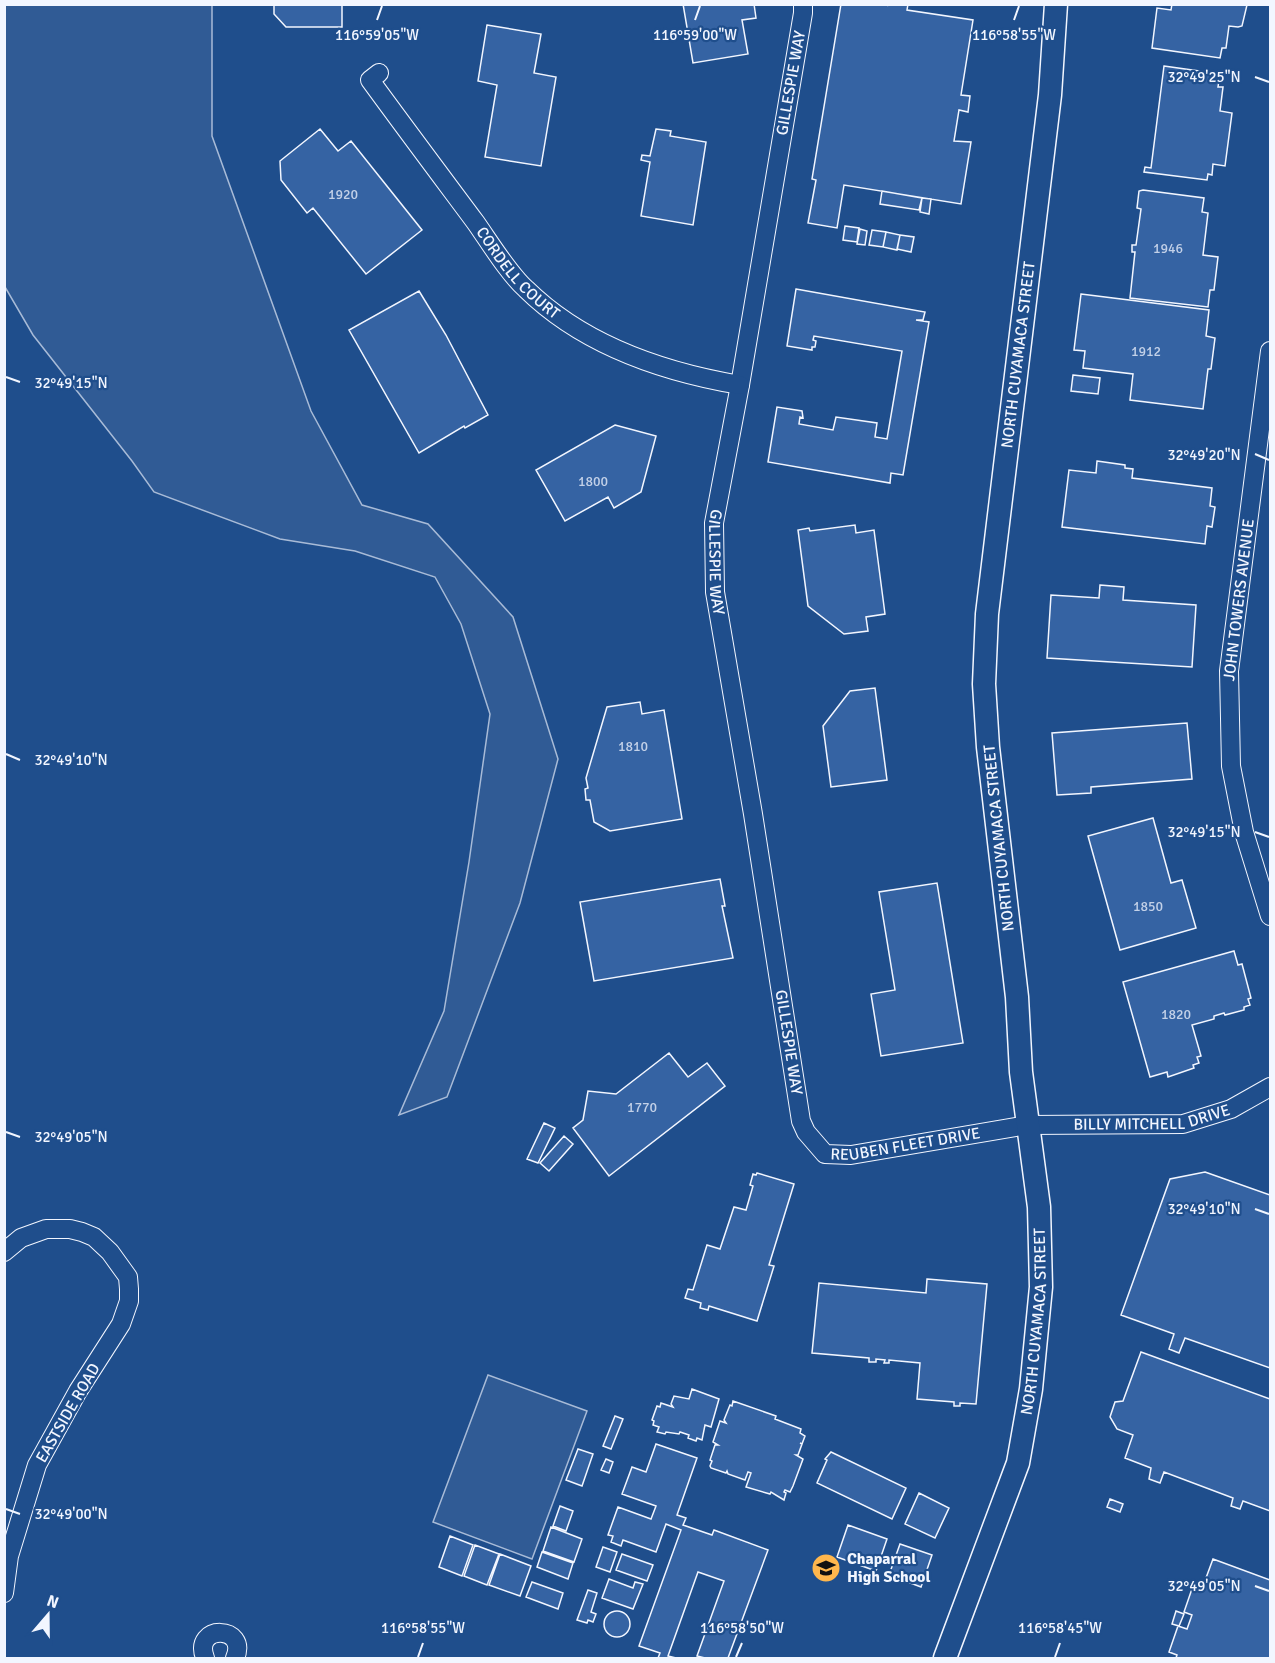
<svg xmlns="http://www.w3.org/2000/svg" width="1275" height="1663" font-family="Signika,sans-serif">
<rect width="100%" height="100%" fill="#1f4e8c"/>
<path fill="#305b95" stroke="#a8bbd7" stroke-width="1.5" d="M5,4L212,5V136L311,411L362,505L428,524L513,617L558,759L520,903L447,1097L399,1115L444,1011L469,862L490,714L461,624L435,577L355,551L280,539L154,492L132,461L33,335L5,287Z
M488,1375L587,1411L532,1559L433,1522Z"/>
<path fill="#3563a3" stroke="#f2f6ff" stroke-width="1.5" d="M274,4H342V27H286L274,14Z
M683,4H754L756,18L742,20L748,54L693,63Z
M841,4H887L888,6V4H908L907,10L973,20L961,95L970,96L968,112L959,110L954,141L971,142L961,204L844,185L837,228L808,223L816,180L812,179Z
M1172,4H1247V5L1242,26L1238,27L1229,26L1226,48H1222L1220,58L1152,48L1157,8L1171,10Z
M487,25L541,34L534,73L556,77L541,166L485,157L497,85L478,81Z
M1164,66L1220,74L1218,87H1223L1220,111L1232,113L1225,166L1213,164L1212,175L1208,174L1207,180L1144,172L1145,167L1151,168Z
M320,129L338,151L351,141L422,230L366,274L313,208L307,213L281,180L280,161Z
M656,129L671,131L670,136L706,142L693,225L641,216L650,162L641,160L642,155L650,156Z
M1143,190L1204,198L1202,212L1208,213L1203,255L1218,257L1214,290H1210L1208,307L1130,298L1135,252H1132V245H1136L1141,209L1137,208L1139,191Z
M882,191L922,198L919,210L880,204Z
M922,198L931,199L929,214L920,212Z
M845,226L859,228L857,242L843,240Z
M860,229L867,231L865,245L857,244Z
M872,230L886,232L883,247L869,245Z
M886,232L900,235L897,250L883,247Z
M900,235L914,237L911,252L897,249Z
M796,289L925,312L923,320H916L929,322L903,475L891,473L890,483L768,462L777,407L802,411L803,418L800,417L799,424L833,430L836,417L877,423L875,437L887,439L902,351L814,336L813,340L816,341L815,347H812V350L787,346Z
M419,291L446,335L488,415L465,428L464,426L419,453L349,330Z
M1081,294L1209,310L1206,336L1215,338L1211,369H1208L1203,409L1130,400L1133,374L1083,368L1085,351L1074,350Z
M1073,375L1100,378L1098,394L1071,391Z
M615,425L656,436L641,492L614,508L608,497L565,521L536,470Z
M1097,461L1125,465V468L1133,469L1132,478L1212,488L1210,506L1215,507L1212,527L1207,526L1205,544L1062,527L1069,470L1096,473Z
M855,525L856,533L874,530L885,614L866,617L868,631L844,634L808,606L798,530L809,528L810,531Z
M1100,585L1124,587L1123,600L1196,605L1192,667L1047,658L1051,595L1099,598Z
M875,688L887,780L831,787L823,726L850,691Z
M640,702L642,714L664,710L682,819L610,831L594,822L590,800H586L585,789L588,788L586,778L607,707Z
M1187,723L1192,779L1091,787V793L1057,795L1052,733Z
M1153,818L1171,883L1182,880L1196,928L1120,950L1088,836Z
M720,879L725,906H722L733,958L594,981L580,902Z
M937,883L963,1043L881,1056L871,994L895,990L879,892Z
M1234,951L1238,965L1242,964L1251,998L1248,999L1250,1005L1244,1007V1010L1225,1015L1224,1013L1214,1016V1019L1192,1025L1201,1056L1197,1057L1199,1063L1193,1065L1194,1068L1168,1077L1167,1072L1150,1077L1123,982Z
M669,1053L688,1077L707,1063L725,1086L609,1176L573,1128L583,1120L588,1091L616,1094Z
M544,1123L555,1128L538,1163L527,1159Z
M564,1136L573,1144L549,1171L540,1163Z
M1205,1172L1270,1195V1368L1185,1338L1179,1353L1169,1349L1174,1334L1121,1315L1170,1179Z
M757,1173L794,1184L769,1265L774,1266L757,1321L709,1306L708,1310L700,1308L701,1303L685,1298L688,1289L693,1290L707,1245L720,1249L734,1207L746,1210L753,1186L750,1185L753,1174L756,1175Z
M927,1279L987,1284L976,1404L960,1403V1406H954V1402L917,1399L920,1363L889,1360V1363H884L885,1360L876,1359V1362H869V1358L812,1353L819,1283L926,1293Z
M1141,1352L1270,1399V1511L1243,1501L1240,1509L1231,1506L1233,1498L1164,1472L1160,1483L1149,1479L1151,1468L1125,1458L1133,1435L1117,1429L1110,1417L1115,1402L1123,1401Z
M692,1389L719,1399L711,1427L705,1425L702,1440L697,1438L696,1441L688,1438L689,1435L680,1432L679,1434L666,1432L665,1434L657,1432L659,1427L653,1425L654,1421L652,1420L657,1406L660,1407L661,1403L673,1407L671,1404L674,1396L689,1399Z
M733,1401L776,1416L775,1419L801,1429L800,1433L805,1436L802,1444L800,1443L802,1444L798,1455H796L803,1459L793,1486L790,1492L785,1490L784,1492L786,1493L784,1500L771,1492L770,1494L746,1487L751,1473L748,1472L745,1480L728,1474L727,1471L726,1473L711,1468L710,1466L712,1461L710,1460L715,1445H718L713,1442L720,1421L726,1423L724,1420L730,1405L732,1406Z
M615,1416L623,1419L611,1449L603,1446Z
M656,1444L697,1458L677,1515L686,1518L683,1525L712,1535L714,1530L768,1550L728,1658H705L697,1656L724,1581L698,1572L668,1656L676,1658H658L660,1653L639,1646L681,1530L666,1524L656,1552L623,1540L621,1546L611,1542L613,1536L608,1535L618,1507L651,1519L656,1506L622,1494L632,1467L646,1472Z
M578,1449L593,1454L582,1486L566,1480Z
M831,1452L906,1488L892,1519L817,1483L827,1460L825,1459Z
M606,1459L613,1462L609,1473L601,1470Z
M919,1493L949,1508L935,1538L905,1524Z
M1110,1499L1123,1504L1120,1512L1107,1507Z
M560,1506L573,1511L566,1531L553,1526Z
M848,1525L887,1539L876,1571L837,1557Z
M551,1527L582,1539L574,1562L543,1551Z
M450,1536L473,1545L462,1576L439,1567Z
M900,1544L932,1555L921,1587L889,1575Z
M475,1545L499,1554L487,1585L464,1576Z
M603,1547L617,1552L610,1572L596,1567Z
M542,1552L573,1563L568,1579L537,1567Z
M500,1554L531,1566L520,1596L489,1585Z
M622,1554L653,1565L647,1581L616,1570Z
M1213,1559L1270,1580V1658H1176L1177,1655L1169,1652L1178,1626L1187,1629L1192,1615L1184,1612L1194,1583L1203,1586Z
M609,1579L633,1588L635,1582L643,1584L633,1609L602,1598Z
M532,1582L563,1593L558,1609L526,1597Z
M588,1590L597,1593L591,1612L596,1614L593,1622L588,1620L587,1623L577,1620Z
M604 1624a13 13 0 1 1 26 0a13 13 0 1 1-26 0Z
M1176,1611L1184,1614L1179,1626L1172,1624Z"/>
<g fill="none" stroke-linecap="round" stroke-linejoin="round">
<g stroke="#f2f6ff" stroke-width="20">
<g id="minor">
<path id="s1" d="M803,4V13L740,385L714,523L715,592L753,814L801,1121L806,1132L825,1154L851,1155L1027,1125L1183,1124L1231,1109L1270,1087"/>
<path id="s2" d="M379,73L370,80C405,128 441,176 476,223C490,243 509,274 526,289C583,345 663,372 740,385"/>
<path d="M1270,351L1229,671L1231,766L1244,832L1270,916"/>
<path d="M4,1252L21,1238L46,1229H70L82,1232L94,1237L110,1252L128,1277L129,1289V1301L121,1324L78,1391L37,1465L9,1556L4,1593"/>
<path d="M205,1658C192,1624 249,1625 235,1658"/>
</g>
</g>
<g stroke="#f2f6ff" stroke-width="25">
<g id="major">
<path id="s3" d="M945,1658L1018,1463L1031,1389L1041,1287L1039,1207L1021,1072L1017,997L988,747L984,684L987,614L1050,95L1056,4"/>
</g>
</g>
<use href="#minor" stroke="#1f4e8c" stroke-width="18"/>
<use href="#major" stroke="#1f4e8c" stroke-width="22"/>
</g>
<path fill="none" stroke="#f2f6ff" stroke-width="2" d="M377,20L382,6M695,20L700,6M1014,20L1019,6M1255,77L1269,82M6,377L20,382M1255,454L1269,460M6,754L20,760M1255,832L1269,837M6,1132L20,1137M1255,1209L1269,1214M6,1509L20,1514M1255,1586L1269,1591M418,1657L423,1643M736,1657L742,1643M1055,1657L1060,1643"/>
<defs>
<g id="school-disc" transform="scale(1.5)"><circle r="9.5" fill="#ffb74d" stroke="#1f4e8c"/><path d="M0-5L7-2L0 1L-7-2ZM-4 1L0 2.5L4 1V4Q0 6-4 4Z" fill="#111"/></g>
</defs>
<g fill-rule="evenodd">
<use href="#school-disc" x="826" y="1568"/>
</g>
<g text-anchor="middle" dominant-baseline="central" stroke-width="4.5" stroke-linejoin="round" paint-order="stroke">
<g font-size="14" fill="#c3d1e8">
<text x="343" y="194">1920</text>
<text x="1168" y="248">1946</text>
<text x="1146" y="351">1912</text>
<text x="593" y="481">1800</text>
<text x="633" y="746">1810</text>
<text x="1148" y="906">1850</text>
<text x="1176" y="1014">1820</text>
<text x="642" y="1107">1770</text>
</g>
<g font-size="16" fill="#f2f6ff" stroke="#1f4e8c">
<text transform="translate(791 83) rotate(-80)">GILLESPIE WAY</text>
<text stroke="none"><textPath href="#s2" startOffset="255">CORDELL COURT</textPath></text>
<text stroke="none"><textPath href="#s3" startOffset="1323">NORTH CUYAMACA STREET</textPath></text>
<text stroke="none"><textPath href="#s1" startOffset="566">GILLESPIE WAY</textPath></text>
<text transform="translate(1239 600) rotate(-83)">JOHN TOWERS AVENUE</text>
<text transform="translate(999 838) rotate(-96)">NORTH CUYAMACA STREET</text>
<text stroke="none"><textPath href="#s1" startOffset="1052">GILLESPIE WAY</textPath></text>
<text stroke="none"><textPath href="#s1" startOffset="1503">BILLY MITCHELL DRIVE</textPath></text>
<text stroke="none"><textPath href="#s1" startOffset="1254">REUBEN FLEET DRIVE</textPath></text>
<text stroke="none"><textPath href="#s3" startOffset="351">NORTH CUYAMACA STREET</textPath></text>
<text transform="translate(68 1413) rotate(-60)">EASTSIDE ROAD</text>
</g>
<g font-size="16" font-weight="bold" fill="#f2f6ff" stroke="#1f4e8c" text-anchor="start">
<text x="847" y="1559">Chaparral<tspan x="847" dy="18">High School</tspan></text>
</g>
</g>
<g font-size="15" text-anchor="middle" fill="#f2f6ff" stroke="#1f4e8c" stroke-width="4.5" stroke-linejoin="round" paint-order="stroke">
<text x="377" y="40">116°59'05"W</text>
<text x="695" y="40">116°59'00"W</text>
<text x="1014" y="40">116°58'55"W</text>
<text x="1204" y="82">32°49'25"N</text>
<text x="71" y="388">32°49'15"N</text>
<text x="1204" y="460">32°49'20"N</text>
<text x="71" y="765">32°49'10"N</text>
<text x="1204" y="837">32°49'15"N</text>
<text x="71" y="1142">32°49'05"N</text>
<text x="1204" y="1214">32°49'10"N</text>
<text x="71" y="1519">32°49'00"N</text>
<text x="1204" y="1591">32°49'05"N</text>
<text x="423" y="1633">116°58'55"W</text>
<text x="742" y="1633">116°58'50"W</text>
<text x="1060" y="1633">116°58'45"W</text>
</g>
<rect width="1275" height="1663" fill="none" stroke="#f2f6ff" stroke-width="12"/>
<g transform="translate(48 1615) rotate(20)" stroke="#1f4e8c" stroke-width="4.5" paint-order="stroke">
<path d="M0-4.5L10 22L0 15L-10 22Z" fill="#f2f6ff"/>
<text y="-9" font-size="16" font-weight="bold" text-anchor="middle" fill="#f2f6ff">N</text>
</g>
</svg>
